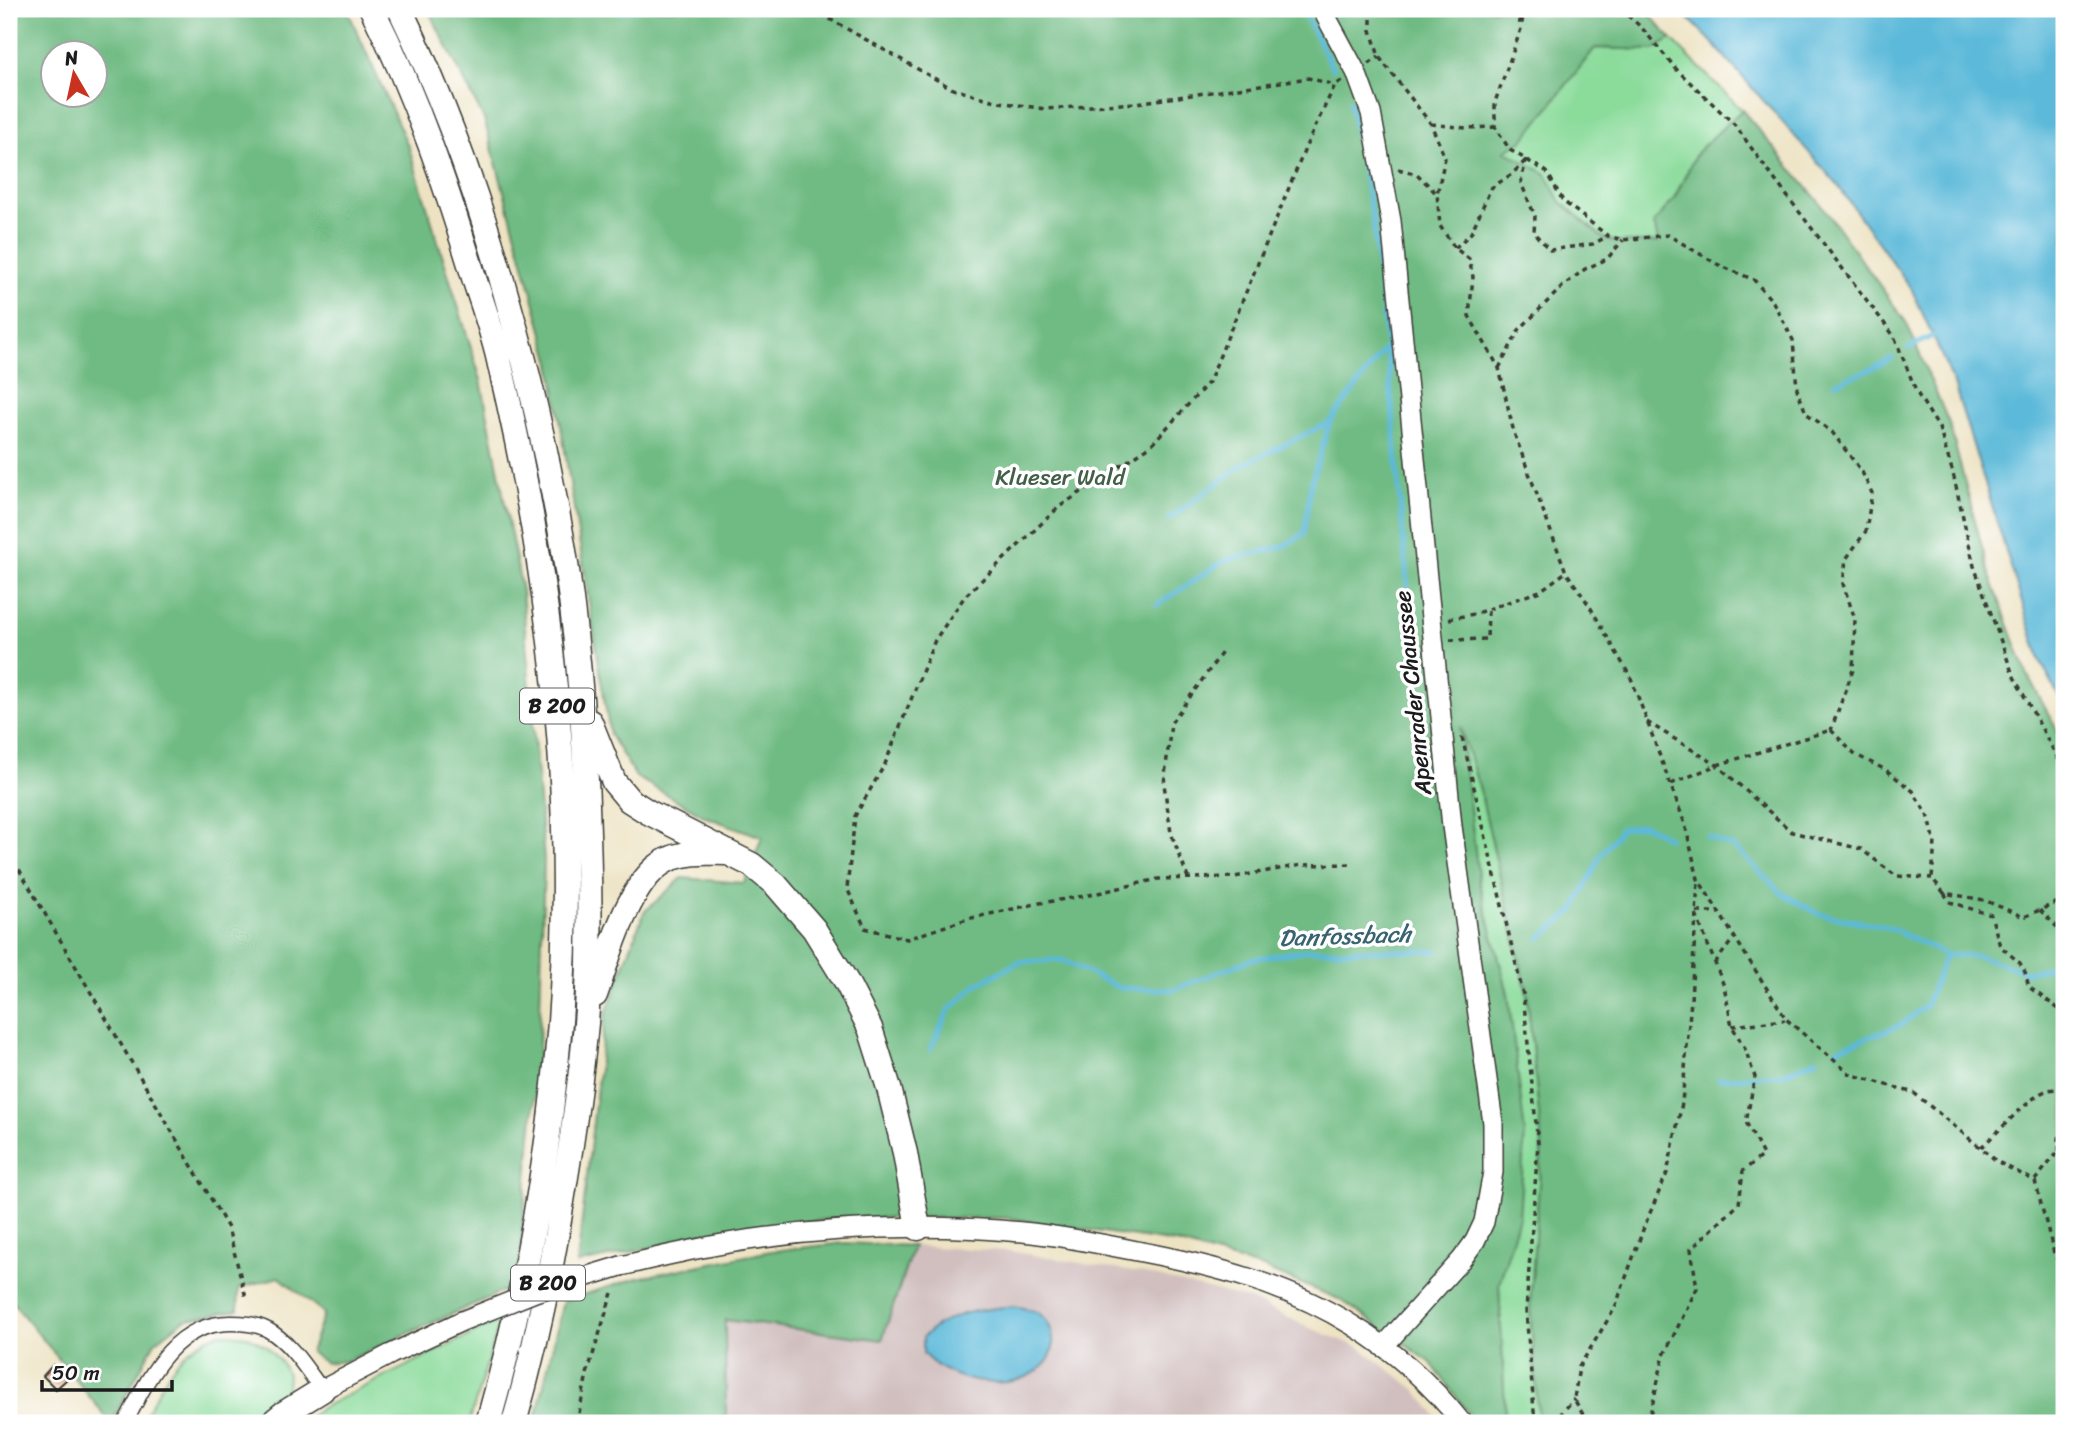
<svg xmlns="http://www.w3.org/2000/svg" width="2073" height="1432" font-family="Sriracha,sans-serif">
<rect width="100%" height="100%" fill="#fff"/>
<filter id="ink" filterUnits="userSpaceOnUse"><feTurbulence type="fractalNoise" baseFrequency=".0143" numOctaves="2"/><feDisplacementMap in="SourceGraphic" scale="14" xChannelSelector="R" yChannelSelector="G"/><feConvolveMatrix kernelMatrix="1 2 1 2 8 2 1 2 1" color-interpolation-filters="sRGB"/></filter>
<filter id="wash" filterUnits="userSpaceOnUse"><feTurbulence type="fractalNoise" baseFrequency=".00686" numOctaves="4" result="noise"/><feDisplacementMap in="SourceGraphic" scale="28" xChannelSelector="R" yChannelSelector="G"/><feGaussianBlur stdDeviation="1.57" result="paint"/><feColorMatrix in="noise" values="0 0 0 0 0 0 0 0 0 0 0 0 0 0 0 0 0 1.4 0 .05"/><feComposite in="paint" operator="in"/></filter>
<g filter="url(#wash)">
<rect width="100%" height="100%" fill="#ede3c3"/>
<path fill="#d1bfbf" d="M913,1246L1009,1251L1146,1274L1248,1299L1310,1328L1359,1347L1415,1389L1442,1423H675L726,1417L725,1320L882,1340Z"/>
<path fill="#8bdb9b" stroke="#547c5c" stroke-width="2" d="M1671,39L1742,110L1697,152L1674,199L1655,222L1659,242H1617L1603,238L1561,202L1546,174L1504,151L1524,139L1595,48L1653,50Z
M1459,722L1480,790L1527,993L1542,1143L1530,1308L1539,1423H1502L1505,1411L1499,1284L1519,1217L1508,994L1479,883Z
M500,1320L469,1423H302L321,1408Z
M221,1333L247,1336L266,1346L281,1362L288,1375L287,1387L281,1399L251,1423H141C163,1383 174,1349 221,1333Z"/>
<path fill="#70bb83" stroke="#466c50" stroke-width="2" fill-rule="evenodd" d="M9,9H347L409,148L481,380L522,591L544,860L539,1052L517,1285L346,1361L326,1363L310,1352L324,1313L279,1277L239,1288L238,1310L184,1320L155,1342L111,1423L9,1298ZM52,52H94V94H52Z
M428,9H1645L1671,39L1653,50L1595,48L1524,139L1505,151L1546,174L1561,202L1603,238L1617,242H1658L1654,223L1674,199L1697,152L1742,110L1821,204L1906,322L1949,423L1989,573L2027,674L2064,743V1423H1539L1530,1308L1542,1143L1527,993L1480,790L1460,727L1479,883L1508,994L1525,1133L1519,1217L1499,1284L1505,1411L1502,1423H1476L1430,1362L1341,1300L1263,1268L1176,1243L1009,1218H840L712,1234L577,1264L605,1016L644,912L682,878L744,883L762,837L706,817L636,777L610,735L551,363L484,119Z
M844,1243L913,1246L882,1340L725,1320L726,1417L675,1423H535L563,1301L637,1278L771,1251Z"/>
<path fill="#5bb9d9" stroke="#3c6a7a" stroke-width="2" d="M1679,9H2064V707L2040,660L1953,381L1912,290L1836,183L1710,40Z
M1014,1306C1023,1308 1032,1309 1040,1314C1054,1325 1058,1349 1046,1363C1017,1396 948,1384 923,1353V1337C950,1311 979,1310 1014,1306Z"/>
<g fill="none" stroke-linecap="round" stroke-linejoin="round">
<path stroke="#5bb9d9" stroke-width="5" d="M611,9L617,12L634,9
M1302,9L1333,69
M1350,102L1373,220L1387,347L1411,628
M1909,348L1932,336
M1835,383L1872,369L1892,358
M1169,519L1239,467L1330,422
M1157,605L1225,560L1282,547L1304,534L1311,483L1330,422L1386,347
M1707,837L1734,847L1783,894L1819,914L1891,928L1946,955L1979,956L2025,972L2064,965
M1540,938L1574,910L1601,855L1621,829L1644,825L1669,838
M1837,1049L1901,1025L1926,1005L1946,955
M930,1050L949,1010L976,985L1019,962L1062,960L1120,988L1172,990L1252,959L1308,950L1437,951
M1719,1079L1783,1074L1817,1059"/>
</g>
<g id="blocks">
<path fill="#de9473" d="M53,1365L67,1379L56,1389L43,1376Z"/>
</g>
</g>
<g filter="url(#ink)">
<use href="#blocks" fill-opacity="0" stroke="#3b3a35" stroke-width="2"/>
<g fill="none" stroke-linecap="round" stroke-linejoin="round">
<g stroke="#3b3a35" stroke-width="17">
<path id="street" d="M125,1423C148,1379 173,1322 232,1323C243,1323 258,1324 268,1330C291,1343 307,1370 322,1390"/>
</g>
<g stroke="#3b3a35" stroke-width="22">
<path id="secondary" d="M1322,9L1356,72L1371,113L1391,221L1452,826L1493,1123V1172L1484,1222L1475,1241L1462,1259L1383,1347
M621,1266C668,1255 714,1244 762,1238C850,1226 943,1224 1032,1233C1067,1237 1102,1244 1137,1251C1211,1265 1287,1284 1352,1325C1393,1350 1432,1385 1462,1423
M322,1390L391,1354L462,1321"/>
</g>
<g stroke="#3b3a35" stroke-width="27">
<path id="highway" d="M372,9C416,96 447,188 475,281C484,309 494,336 500,365C551,578 576,803 560,1022C549,1158 525,1293 488,1423
M400,9C446,104 482,207 510,309C530,379 546,450 559,522C578,624 585,730 588,833C590,896 591,960 586,1023C581,1078 573,1134 564,1189C552,1268 536,1346 514,1423
M590,722L614,782L629,800L648,812L752,865L776,885L814,929L846,981L870,1028L889,1088L905,1153L918,1228
M595,995C609,956 630,873 672,858C690,851 708,853 726,853
M272,1423L283,1414L322,1390"/>
</g>
<path stroke="#3b3a35" stroke-width="3.5" stroke-dasharray="5 5" stroke-linecap="butt" d="M812,9L953,89L999,102L1045,109L1136,103L1308,78L1335,85
M1371,9V30L1379,57L1431,124L1445,158L1437,194L1440,226L1455,248L1469,259L1473,277L1469,316L1499,368L1514,433L1566,572L1589,605L1631,678L1685,824L1698,879L1786,1019L1850,1074L1914,1093L1998,1162L2035,1181L2054,1253L2064,1274
M1517,9L1520,24
M1524,9L1521,29L1495,102V127L1510,150L1547,172L1563,201L1608,236L1623,240L1668,235L1717,264L1754,280L1773,302L1793,340L1797,389L1806,413L1832,432L1862,472L1872,493L1866,531L1846,559L1843,584L1855,619L1853,670L1831,730
M1620,9L1641,27L1678,71L1735,125L1765,167L1894,336L1917,393L1939,428L1953,473L1974,566L2013,675L2064,770
M1369,64L1379,57
M1342,81L1335,85L1307,144L1209,382L1150,446L1059,507L965,596L935,640L885,764L855,816L847,888L865,928L907,939L967,919L1040,903L1085,896L1158,879L1234,877L1302,865L1352,864
M1431,124L1466,128L1495,127
M1526,159L1521,183L1535,216L1534,233L1550,250L1593,244L1608,236
M1398,169L1417,174L1437,194
M1455,248L1471,233L1491,188L1512,174L1525,161
M1499,368L1519,330L1562,287L1585,269L1607,259L1623,240
M1449,619L1474,614L1540,591L1566,572
M1450,640L1487,639L1488,610
M1647,722L1717,765L1792,832L1861,849L1896,876L1932,878
M1831,730L1854,754L1886,770L1913,791L1929,818L1935,842L1932,878L1944,893L1984,900L2024,917L2058,902L2064,895
M1462,737L1523,994L1538,1144L1526,1311L1535,1423
M1671,784L1717,765L1831,730
M9,852L228,1228L246,1298
M1188,878L1171,833L1164,784L1171,723L1223,651
M1944,893L1950,902L1991,915L2000,946L2020,963L2025,972L2029,987L2064,1013
M2040,910L2064,934
M1715,963L1734,938
M2062,1013L2064,1044
M1732,1026L1785,1020
M1981,1147C1997,1134 2031,1095 2048,1090C2053,1089 2059,1089 2064,1088
M2059,1151V1138L2064,1131
M2035,1180L2059,1151L2064,1149
M577,1423L587,1374L612,1293
M1553,1423L1574,1399
M1588,1423L1574,1399L1579,1367L1615,1308L1644,1227L1667,1173L1682,1103L1691,1000L1698,881
M1648,1423L1664,1355L1697,1288L1691,1249L1739,1204L1743,1171L1763,1155L1746,1122L1755,1077L1745,1049L1732,1026L1724,986L1695,912H1718"/>
<use href="#street" stroke="#fff" stroke-width="14"/>
<use href="#secondary" stroke="#fff" stroke-width="19"/>
<use href="#highway" stroke="#fff" stroke-width="24"/>
<g stroke="#3b3a35" stroke-width="22" stroke-linecap="butt">
<path id="secondary-bridge" d="M462,1321L535,1292L621,1266"/>
</g>
<use href="#secondary-bridge" stroke="#fff" stroke-width="19"/>
</g>
</g>
<g text-anchor="middle" dominant-baseline="central" stroke-width="7" stroke-linejoin="round" paint-order="stroke">
<g fill="#fff" stroke="#606060" stroke-width="2">
<rect x="520" y="688.5" width="74" height="35" rx="5"/>
<rect x="511" y="1265.5" width="74" height="35" rx="5"/>
</g>
<g font-size="21" font-weight="bold" fill="#1c1c1c">
<text x="557" y="706">B 200</text>
<text x="548" y="1283">B 200</text>
</g>
<g font-size="23" fill="#435f48" stroke="#fff">
<text x="1060" y="477">Klueser Wald</text>
</g>
<g font-size="23" fill="#1c1c1c" stroke="#fff">
<text transform="translate(1413 693) rotate(-96)">Apenrader Chaussee</text>
</g>
<g font-size="24" font-style="italic" fill="#386371" stroke="#fff">
<text transform="translate(1345 936) rotate(-2)">Danfossbach</text>
</g>
</g>
<rect width="2073" height="1432" fill="none" stroke="#fff" stroke-width="35"/>
<g transform="translate(74 74) rotate(351)"><circle r="33" fill="#ffffff" stroke="#a4a4a4" stroke-width="2"/>
<path d="M0-5L12 26L0 18L-12 26Z" fill="#c8321e"/>
<text y="-10" font-size="19" font-weight="bold" text-anchor="middle" fill="#1c1c1c">N</text>
</g>
<path d="M42 1380v10h130v-10" fill="none" stroke="#1c1c1c" stroke-width="3.5"/>
<text x="52" y="1380" font-size="21" fill="#1c1c1c" stroke="#ffffff" stroke-width="5" paint-order="stroke">50 m</text>
</svg>
